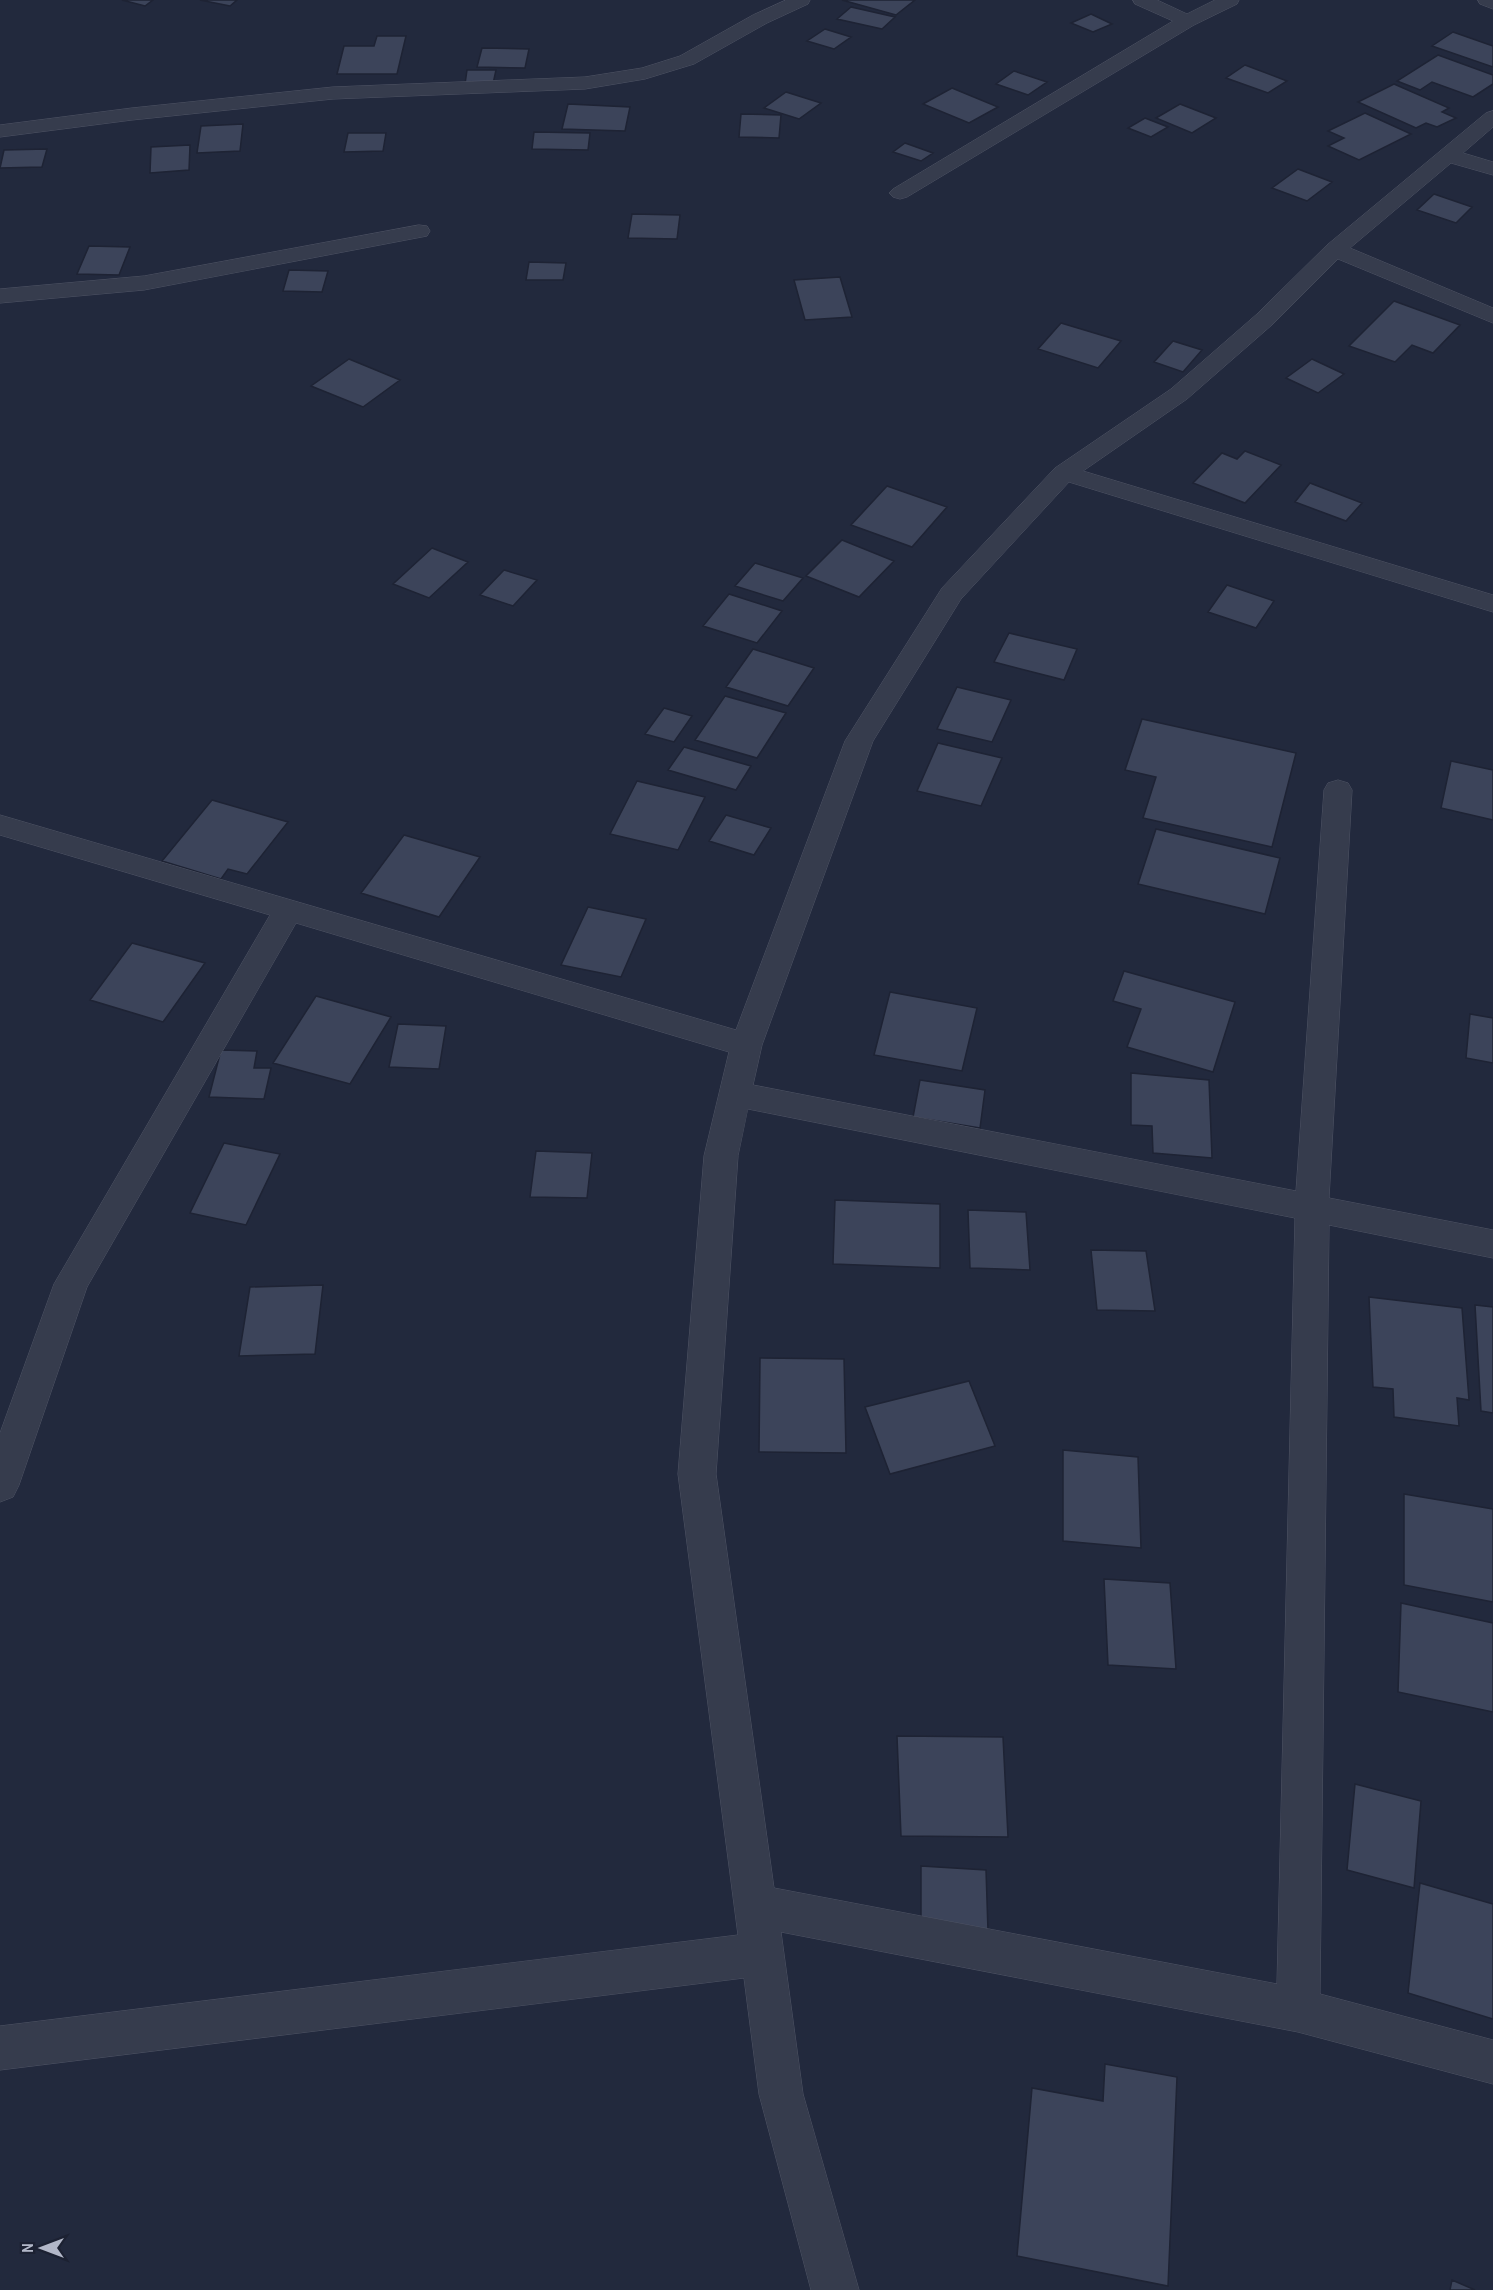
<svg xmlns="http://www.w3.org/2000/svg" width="1493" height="2290" font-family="'Archivo Narrow',sans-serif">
<rect width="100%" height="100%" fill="#22293d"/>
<path fill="#3c445a" stroke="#1e2334" stroke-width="1.5" d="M122,0H153L145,6Z
M200,0H237L230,6Z
M842,0H915L896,15Z
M851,7L895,17L882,29L837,19Z
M1091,14L1112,24L1093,32L1071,23Z
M825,29L851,37L834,49L807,41Z
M1453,32L1493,46V67L1432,46Z
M377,36H406L397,74H337L344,46H374Z
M482,48L529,49L525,68L477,67Z
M1438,55L1493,75V84L1473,97L1432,82L1420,90L1397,81Z
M1245,65L1287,81L1268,93L1226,78Z
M467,70H496L493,84H465Z
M1014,71L1047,82L1028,95L996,84Z
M1394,84L1449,108L1442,112L1456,118L1437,127L1426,123L1416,128L1358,102Z
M952,88L998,107L969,123L923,104Z
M786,92L821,103L799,119L764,108Z
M568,104L630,107L625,131L562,129Z
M1180,104L1216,118L1192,133L1156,118Z
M1365,113L1411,134L1359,160L1328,146L1344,138L1328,131Z
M741,114L781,115L779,138L739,137Z
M1145,118L1168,127L1151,137L1128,128Z
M243,124L240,151L197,153L201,126Z
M534,132L590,133L588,150L532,149Z
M348,133H386L383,151L344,152Z
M905,143L933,153L921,161L893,152Z
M190,145L189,170L150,173L151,147Z
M47,149L42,167L0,168L4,150Z
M1298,169L1332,182L1307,201L1272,188Z
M1434,194L1472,207L1456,223L1417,210Z
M632,214L680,215L677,239L628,238Z
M89,246L130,247L119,275L77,274Z
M529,262L566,263L563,280H526Z
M289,270L328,271L322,292L283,291Z
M840,277L852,317L805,320L794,280Z
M1394,301L1460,325L1433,353L1412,345L1395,362L1349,346Z
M1061,323L1121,341L1098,368L1038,349Z
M1173,341L1202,350L1183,372L1154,362Z
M349,359L400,380L363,407L311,386Z
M1312,359L1344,374L1318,393L1286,378Z
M1245,451L1281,465L1245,503L1193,483L1222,453L1237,459Z
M1310,483L1362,503L1346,521L1295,502Z
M887,486L947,507L912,547L851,525Z
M842,540L894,561L859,597L806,576Z
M432,548L468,562L429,598L393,584Z
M755,563L803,578L783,601L735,586Z
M504,570L537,580L513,606L480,595Z
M1227,585L1274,601L1256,628L1208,612Z
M729,594L782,611L757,643L703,626Z
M1009,633L1077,649L1064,680L994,662Z
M753,649L814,668L788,706L726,687Z
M957,687L1011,700L992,742L937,729Z
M725,696L786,713L757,758L695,740Z
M664,708L692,716L674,742L645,734Z
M1142,719L1296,753L1272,847L1143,818L1156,777L1125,770Z
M938,743L1002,758L981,806L917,791Z
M684,747L751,766L736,790L668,770Z
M1451,761L1493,770V820L1441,808Z
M637,781L705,797L678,850L610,834Z
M212,800L288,822L247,874L228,869L221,879L162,861Z
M726,815L771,828L754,855L709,841Z
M1156,829L1280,858L1265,914L1138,884Z
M404,835L480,857L439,917L361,893Z
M588,907L646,919L621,977L561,965Z
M132,943L205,963L163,1022L90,1000Z
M1124,971L1235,1002L1213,1072L1127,1047L1141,1009L1113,1001Z
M890,992L977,1008L962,1071L874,1055Z
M316,996L391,1017L350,1084L273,1063Z
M1470,1014L1493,1018V1063L1466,1058Z
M398,1024L446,1026L439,1069L389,1067Z
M221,1050L257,1051L254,1068H271L264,1099L209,1097Z
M1131,1073L1209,1080L1212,1158L1153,1153L1152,1126L1131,1125Z
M920,1080L985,1090L980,1128L913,1117Z
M224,1143L280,1154L246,1225L190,1213Z
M536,1151L592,1153L587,1198L530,1197Z
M835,1200L940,1204V1268L833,1264Z
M968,1210L1026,1212L1030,1270L970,1268Z
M1091,1250L1146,1251L1155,1311L1097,1310Z
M323,1285L315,1354L239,1356L250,1287Z
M1369,1297L1462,1308L1469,1400L1457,1398L1459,1426L1394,1417L1393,1389L1373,1387Z
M1475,1305L1493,1307V1413L1481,1411Z
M760,1358L844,1359L846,1453L759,1452Z
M969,1381L995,1446L890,1474L865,1407Z
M1063,1450L1138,1457L1141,1548L1063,1541Z
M1404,1494L1493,1509V1602L1404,1585Z
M1104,1579L1170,1583L1176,1669L1108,1665Z
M1401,1603L1493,1623V1712L1398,1692Z
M897,1736L1003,1737L1008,1837L901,1836Z
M1355,1784L1421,1801L1414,1888L1347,1870Z
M921,1866L986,1870L988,1931L921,1927Z
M1420,1883L1493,1904V2019L1408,1993Z
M1105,2064L1177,2077L1168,2286L1017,2256L1032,2088L1103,2101Z
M1452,2280L1475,2290H1450Z"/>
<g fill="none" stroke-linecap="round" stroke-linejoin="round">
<g stroke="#4f5465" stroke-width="1">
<path id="street" d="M786,0H810L808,4L767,23L694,64L645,79L585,89L333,99L132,120L0,137V125L132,108L333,87L585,77L642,68L680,56L753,15Z
M1133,0H1157L1187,14L1215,0H1239L1237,4L1194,25L907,197L900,199L893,197L889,193L893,189L1173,21L1135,4Z
M1478,0H1493V9L1480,4Z
M1493,111V127L1463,153L1493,162V175L1451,163L1350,248L1493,308V323L1338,259L1273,324L1187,399L1083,471L1493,595V612L1069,482L961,599L873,741L762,1045L753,1085L1296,1191L1324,790L1328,783L1338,780L1348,783L1352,790L1329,1198L1493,1230V1258L1329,1225L1320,1994L1493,2040V2084L1298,2032L781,1932L803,2094L859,2290H811L759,2094L744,1978L0,2070V2026L738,1935L678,1474L704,1156L729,1052L296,923L87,1287L19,1485L13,1497L0,1502V1433L54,1284L270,915L0,835V815L736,1030L845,741L942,588L1055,468L1171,389L1257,314L1327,245L1486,113ZM748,1109L1295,1218L1277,1984L774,1888L716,1474L738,1156Z
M419,225L427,226L430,231L427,236L144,290L0,303V289L144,276Z"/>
</g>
<use href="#street" fill="#363c4d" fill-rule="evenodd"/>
</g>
<g transform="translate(42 2248) rotate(270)" stroke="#1c2132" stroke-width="4.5" paint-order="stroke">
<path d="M0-4.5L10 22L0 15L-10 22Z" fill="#b2b7c8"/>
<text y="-9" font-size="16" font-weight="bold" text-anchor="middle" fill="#b2b7c8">N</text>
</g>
</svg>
